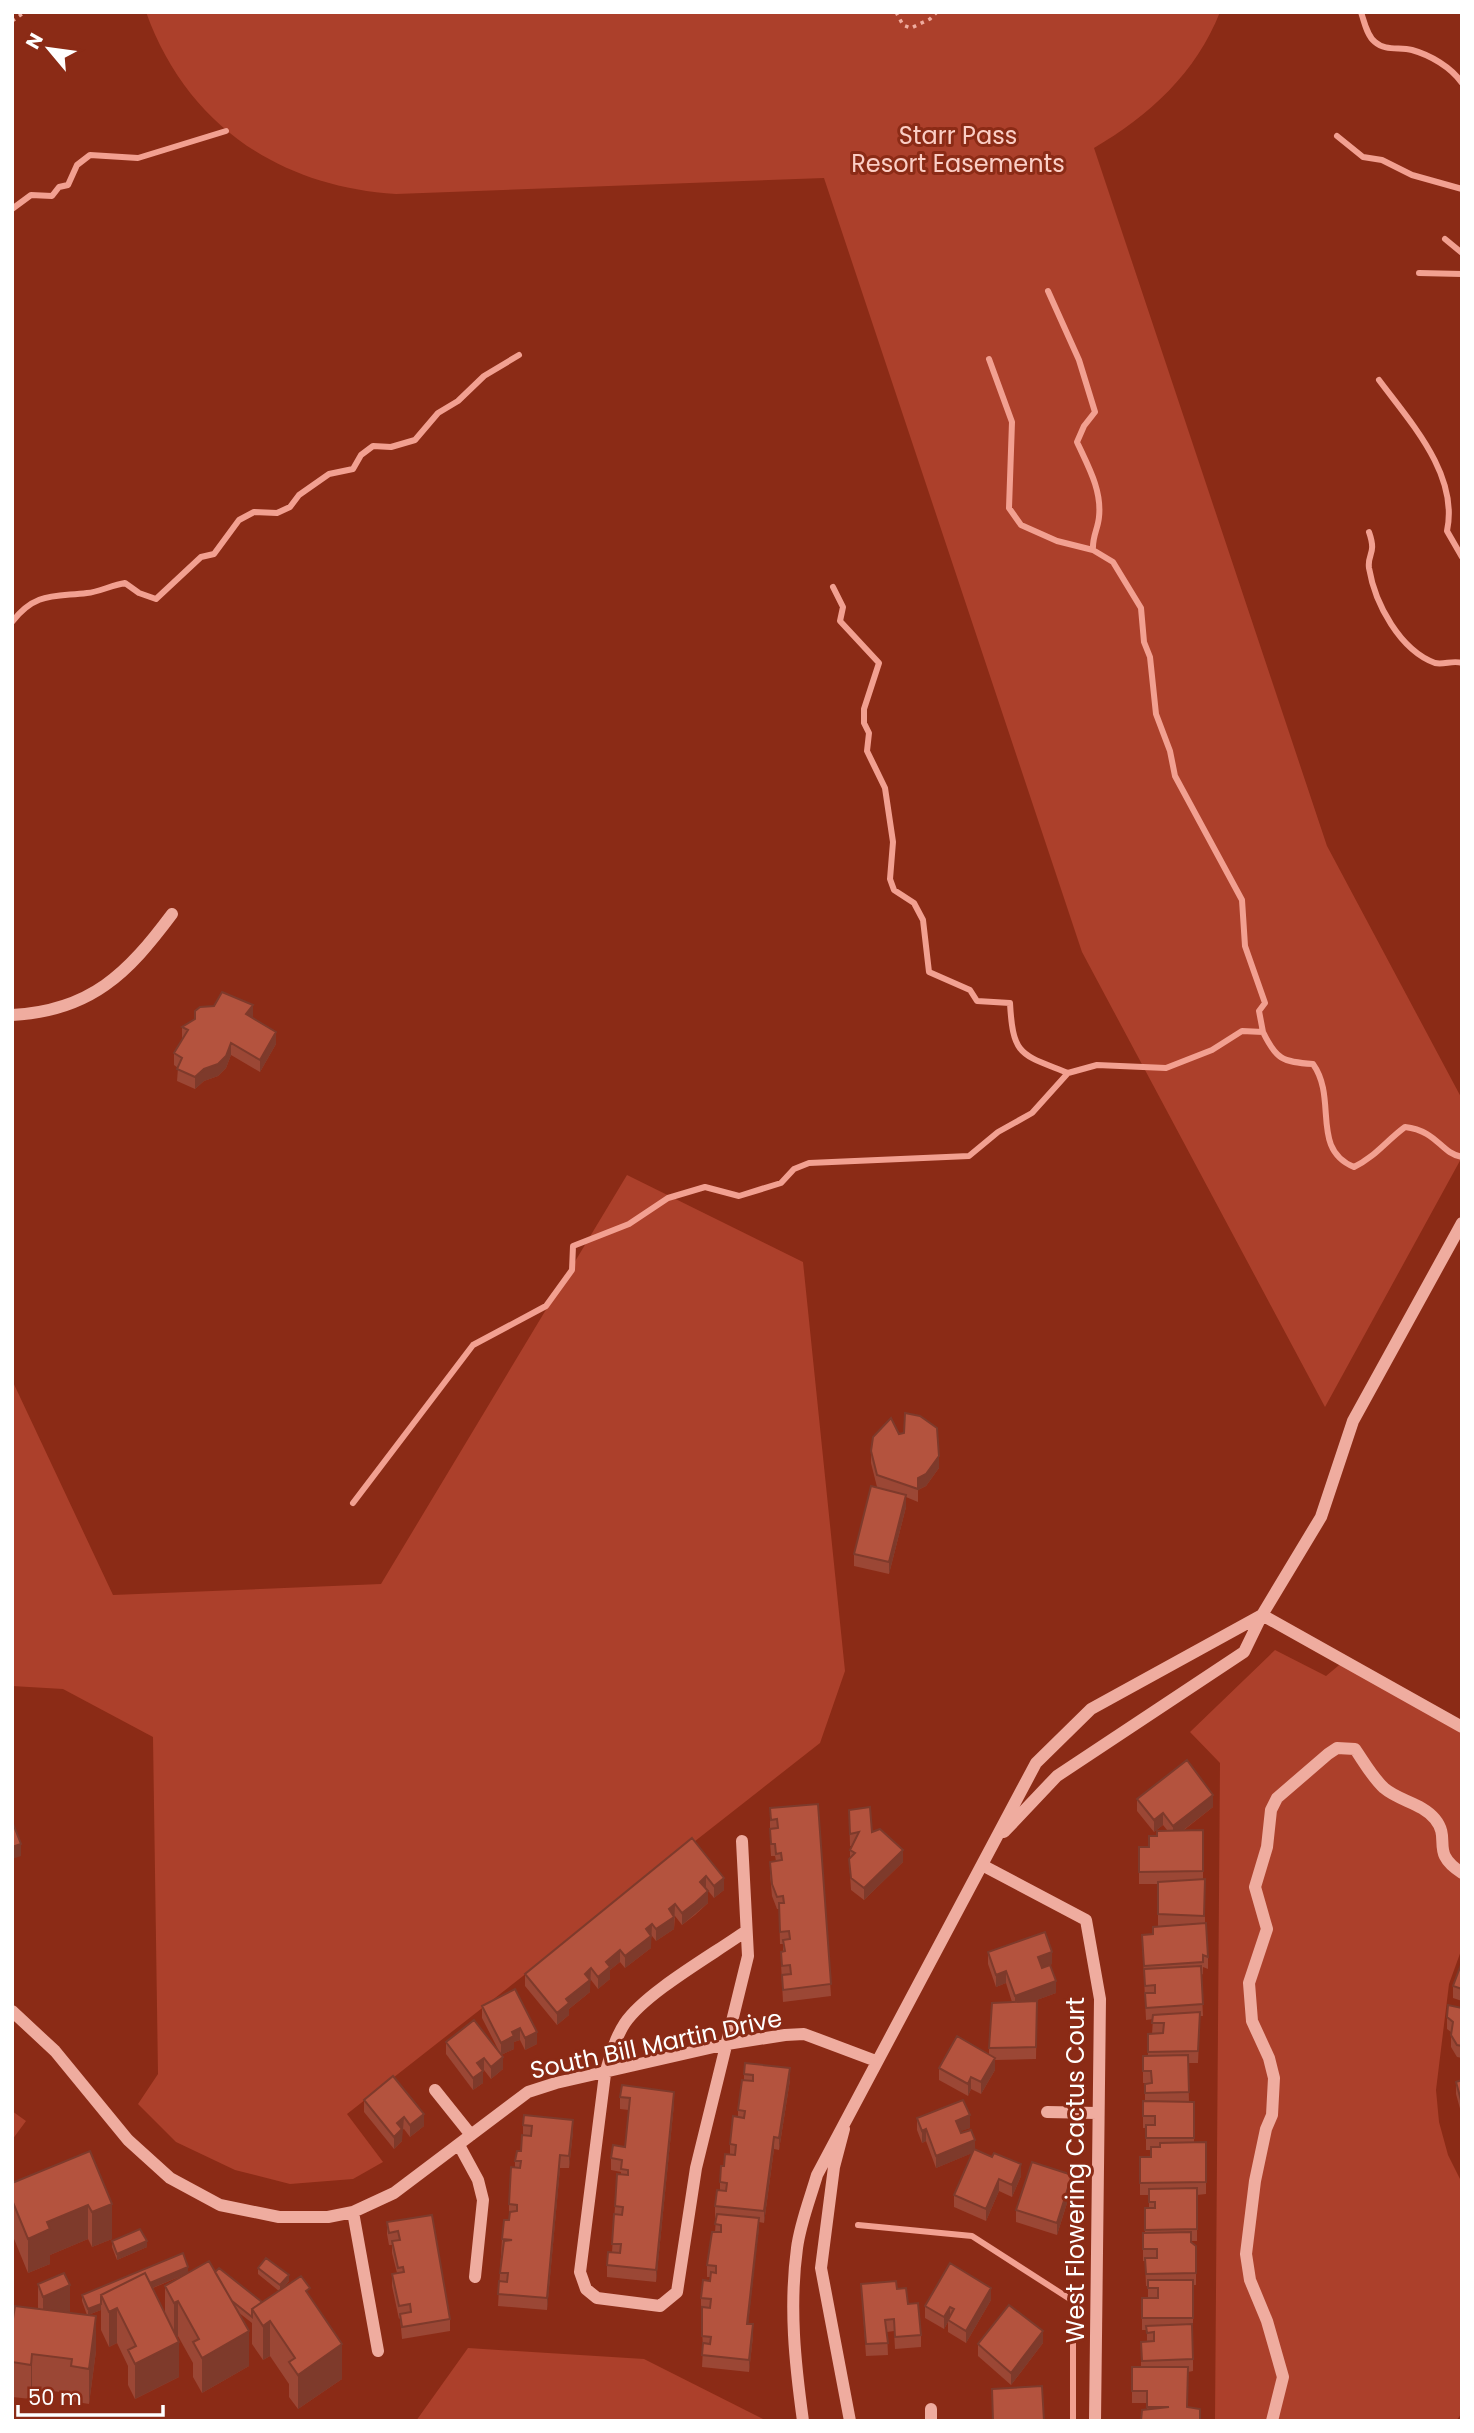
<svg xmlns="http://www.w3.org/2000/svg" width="1474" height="2433" font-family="Poppins,sans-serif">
<rect width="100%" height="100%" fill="#8b2b16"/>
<path fill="#ac402b" d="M146,12H1220C1196,73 1149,116 1094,148L1327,846L1462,1099V1157L1325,1407L1082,952L824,178L396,194C279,187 186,124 146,12Z
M627,1175L803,1262L845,1671L820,1743L347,2114L383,2162L353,2179L290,2184L235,2170L176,2142L138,2104L158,2074L153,1737L63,1689L12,1686V1380L113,1595L381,1584Z
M1275,1650L1326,1676L1344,1661L1462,1727V1948L1449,1984L1436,2090L1439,2122L1448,2155L1462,2183V2413L1456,2421H1215L1220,1763L1190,1732Z
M12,2111L26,2121L12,2140Z
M468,2348L644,2359L767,2421H416Z"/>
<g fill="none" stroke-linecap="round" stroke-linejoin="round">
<path stroke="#f2a091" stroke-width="6" d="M1361,12C1364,21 1367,36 1375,42C1385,51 1399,47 1412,50C1430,55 1451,67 1462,83
M1337,136L1363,157L1382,160L1412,175L1462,189
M12,209L31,195L52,196L59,187L68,185L77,165L90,155L138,158L226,131
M1445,239L1462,253
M1419,273L1462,274
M1048,291L1079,360L1095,412L1084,426L1077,442C1088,466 1102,490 1099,517C1098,529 1092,537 1093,550L1113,562L1141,608L1144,642L1150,657L1156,714L1170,751L1175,776L1242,900L1245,946L1265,1003L1259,1011L1263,1032
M989,359L1012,422L1009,508L1021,525L1057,541L1093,550
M1379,380C1411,423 1459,475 1447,531L1462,557
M1369,532C1377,555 1367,553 1369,568C1375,604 1400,650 1435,663C1444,665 1453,660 1462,663
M833,587L843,607L840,621L879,663L864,709V723L869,733L867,751L885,788L893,842L890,879L894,890L914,903L923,920L929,972L970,990L977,1001L1010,1003C1013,1057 1021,1054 1068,1073
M12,622C35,592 54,597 87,593C99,592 112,585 125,583L139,593L156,599L201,557L214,554L239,520L254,512L277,513L290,507L299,495L329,474L353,469L361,455L373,446L391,447L415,440L438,413L458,401L484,376L519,355
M353,1503L473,1345L546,1306L572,1270L573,1246L629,1224L668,1198L705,1187L739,1196L781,1183L794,1169L809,1163L969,1156L998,1132L1032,1113L1068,1073L1097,1065L1166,1068L1212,1050L1242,1031L1263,1032C1276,1059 1282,1062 1313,1064C1338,1099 1310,1149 1354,1167C1375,1157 1386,1141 1405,1127C1438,1131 1440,1153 1462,1157
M858,2225L972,2236L1073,2301V2421"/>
<path stroke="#efac9f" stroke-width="3.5" stroke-dasharray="3.5 5" stroke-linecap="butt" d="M896,12L903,25L911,28L930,19L937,12
M12,21L25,12"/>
<path stroke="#efac9f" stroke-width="12" d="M12,1015C91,1011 128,973 172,914
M1262,1615L1462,1727
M1004,1832L1057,1776L1244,1652L1262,1615L1321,1517L1353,1421L1462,1223
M742,1841L748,1956L696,2168L677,2292L660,2306L597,2298L586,2289L580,2272L605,2074C610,2057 615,2038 625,2023C646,1992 714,1954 746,1931
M982,1865L1086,1920L1100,1999L1095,2421
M12,2011L55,2051L128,2140L170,2178L220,2205L279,2217H328L353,2212L394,2193L528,2092L556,2083L727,2044L785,2035L804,2034L876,2061
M435,2090L471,2135
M1047,2112L1097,2113
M844,2129L834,2167L821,2268L850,2421
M459,2145L478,2180L483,2200L475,2277
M353,2212L378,2351
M803,2421C795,2363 789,2307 797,2248C800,2224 810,2199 817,2175L1036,1763L1091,1709L1262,1615
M931,2421V2409
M1272,2421L1283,2377L1267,2321L1250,2280L1246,2254L1255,2181L1266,2129L1272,2115L1274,2078L1269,2058L1252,2021L1249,1983L1267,1929L1255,1887L1267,1847L1271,1810L1277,1798L1328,1754L1337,1748L1355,1749C1364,1762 1372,1777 1384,1788C1399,1801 1422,1803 1435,1819C1452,1840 1429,1852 1462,1873"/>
</g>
<path fill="#9b4735" d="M253,1017L252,1018L276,1044L260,1072L231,1055L226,1068L218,1076L204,1081L195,1089L177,1081L178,1068L174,1065V1053L182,1039V1027Z
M899,1434L939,1468L926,1486L918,1490V1502L906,1497V1507L889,1574L854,1566V1554L885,1490L877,1487L871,1463V1451Z
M1137,1799L1213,1807L1184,1830H1203V1879H1205V1924L1208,1957V1969L1203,1967V1974L1201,1975L1203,2016H1200L1198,2063H1188L1189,2102H1194V2142H1206V2194L1197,2195V2241H1191L1196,2246V2285H1193V2371L1188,2372L1187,2407L1147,2409V2403H1132V2367H1141V2342L1147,2341V2330H1142V2298H1148V2286H1146L1145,2261H1143V2233H1145V2208H1149V2195H1140V2157H1151V2150H1146V2128H1143V2116L1145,2101V2084L1151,2083H1143V2056H1148V2034H1152L1153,2019L1146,2020L1142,1935L1153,1934L1158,1926V1884H1139V1847H1149L1157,1836L1167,1830L1163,1825L1154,1832L1137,1811Z
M818,1804L831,1996L783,2002L781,1964V1952L783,1951V1944H780L779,1909H777L772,1896L770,1874V1862L776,1861L775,1856H771L770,1841V1808Z
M849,1810L903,1862L864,1900L851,1890L849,1859L850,1857V1850L853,1846H850Z
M692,1838L724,1890L714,1898L706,1888L708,1903L695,1915L682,1925L675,1916L674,1929L656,1941L652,1936L651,1938V1948L625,1968L620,1962L610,1970V1979L598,1989L591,1980L590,1981V1992L569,2009V2015L557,2025L525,1986V1974Z
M988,1952L1052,1964L1042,1967L1056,1993L1034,2001H1037L1036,2059L995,2060V2070L981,2094L971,2089L968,2096L939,2080V2068L989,2054V2048L1012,2002L1006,1983L996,1987L988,1964Z
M1462,1962V2001L1453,1998V1986Z
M515,1989L537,2044L525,2050L520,2040L514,2042V2049L501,2055L503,2069L491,2079L484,2070H482L483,2083L473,2090L446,2054V2042L501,2055L482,2018V2006Z
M1462,2008V2058L1457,2057L1451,2047V2032L1447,2029V2017Z
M744,2074L790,2080L779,2150L774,2149L764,2223L759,2222L748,2324L753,2336L749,2372L702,2367L703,2348L701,2310V2298L710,2281V2277H707V2265L715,2232L716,2218H715V2206L720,2190V2182L724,2166L730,2154V2144L738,2117V2110L744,2080Z
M1462,2080V2116L1456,2094V2082Z
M620,2097L674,2104L656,2282L607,2277V2265L612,2252L615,2206L621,2175V2172L611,2170V2158L625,2147L629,2110L620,2109Z
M364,2100L424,2126L410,2137L404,2129L402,2130V2141L394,2149L364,2112Z
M917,2118L970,2128L960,2131L975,2149L1021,2176L1012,2197L999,2191L986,2221L954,2207V2195L972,2153L936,2168L926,2141L922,2143L917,2130Z
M523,2125L573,2132L569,2168H560L547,2310L498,2306L502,2239L509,2220V2204L515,2167V2161L521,2151L523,2135Z
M90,2151L112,2239L92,2247L88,2239L50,2255V2264L28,2273L12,2234V2183Z
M1072,2187L1057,2235L1016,2222V2210Z
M432,2215L450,2319V2331L402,2339L400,2318L399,2319L392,2286V2274L397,2273L392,2253V2245H389L387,2234V2222Z
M112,2241L147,2247L117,2260L112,2247Z
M258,2268L289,2281L283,2288L310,2297L342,2379L298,2409L289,2397V2384L270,2356L263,2360L252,2344V2323L238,2312L249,2366L202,2393L193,2377V2363L178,2336L177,2337L179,2377L135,2399L128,2385V2366L117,2343L109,2347L101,2330V2310L88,2315L96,2351L89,2404L71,2401V2393L32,2389L31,2399L12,2397V2325L38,2309V2284L70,2313L87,2315L82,2301V2295L188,2273L153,2288L165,2313V2286L215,2272L262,2302L279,2291L258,2274Z
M861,2284L897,2289L908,2304L921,2335V2347L895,2349L894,2331L887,2332L888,2355L866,2356Z
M991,2300L966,2343L948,2332V2322L944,2329L925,2318V2306Z
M1043,2343L1011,2385L978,2356V2344Z"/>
<path fill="#7e3a2b" d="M253,1005V1017L246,1026V1014Z
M276,1032V1044L260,1072V1060Z
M231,1043V1055L226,1068L218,1076L204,1081L195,1089V1077Z
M939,1456V1468L926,1486L918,1490V1478Z
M906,1495V1507L889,1574V1562Z
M1213,1795V1807L1173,1838V1826Z
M1163,1813V1825L1154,1832V1820Z
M21,1844V1856L12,1859V1847Z
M903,1850V1862L864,1900V1888Z
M706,1876V1888L700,1894V1882Z
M724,1878V1890L714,1898V1886Z
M708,1891V1903L682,1925V1913Z
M675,1904L674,1929L656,1941V1929L669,1909Z
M652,1924L651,1948L625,1968V1956L646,1929Z
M620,1950V1962L610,1970V1979L598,1989V1977L606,1962Z
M1052,1952V1964L1038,1969V1957Z
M591,1968L590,1992L569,2009V2015L557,2025V2013L585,1974Z
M1006,1971V1983L996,1987V1975Z
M1056,1981V1993L1015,2008V1996Z
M520,2028V2040L514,2042V2049L501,2055V2043L512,2032Z
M537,2032V2044L525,2050V2038Z
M503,2057V2069L491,2079V2067Z
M484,2058V2070L477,2075V2063Z
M995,2058V2070L981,2094V2082Z
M790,2068V2080L779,2150V2138Z
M483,2071V2083L473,2090V2078Z
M971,2077V2089L968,2096V2084Z
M674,2092V2104L656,2282V2270Z
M424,2114V2126L410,2137V2125Z
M970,2115V2128L956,2133V2121Z
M404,2117L402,2141L394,2149V2137L397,2123Z
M573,2120V2132L569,2168V2156Z
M926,2129V2141L922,2143V2131Z
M774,2137V2149L764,2223V2211Z
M975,2140V2152L936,2168V2156Z
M560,2155V2168L547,2310V2298Z
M1021,2164V2176L1012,2197V2185Z
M1072,2175V2187L1057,2235V2223Z
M999,2179V2191L986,2221V2209Z
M112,2204V2239L92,2247V2212Z
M88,2205V2239L50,2255V2264L28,2273V2239L47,2222Z
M759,2218V2230L747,2336V2324Z
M147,2241V2247L117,2260V2254Z
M188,2267V2273L107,2307L104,2302Z
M289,2275V2281L280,2291V2285Z
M70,2285V2319L43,2331V2297Z
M991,2288V2300L966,2343V2331Z
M178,2301V2336L174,2338V2303Z
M101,2304V2310L88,2315V2309Z
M950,2307V2319L948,2320V2322L944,2329V2317Z
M117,2308V2343L109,2347V2312Z
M96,2316V2351L89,2404V2369Z
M270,2321V2356L263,2360V2326Z
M753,2324V2336L749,2372V2360Z
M249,2331V2366L202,2393V2358Z
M1043,2331V2343L1011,2385V2373Z
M179,2342V2377L135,2399V2364Z
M342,2344V2379L298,2409V2375Z
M32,2354V2389L31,2399V2365Z"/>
<path fill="#b4533e" stroke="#7e3a2b" stroke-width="2" d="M222,992L253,1005L246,1014L276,1032L260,1060L231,1043L226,1056L218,1064L204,1069L195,1077L177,1069L182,1058L174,1053L188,1030L182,1027L195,1019V1011L200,1007L214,1006Z
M905,1413L920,1416L937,1428L939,1456L926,1474L918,1478V1489L877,1475L871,1451L873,1437L891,1418L899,1434L904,1433Z
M871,1486L906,1495L889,1562L854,1554Z
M1187,1760L1213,1795L1173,1826L1163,1813L1154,1820L1137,1799Z
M818,1804L831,1984L783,1990L782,1975L791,1974L790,1965L782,1966L781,1952L785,1951L783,1940L790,1939L789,1931L780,1932L779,1903H784L783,1896L777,1897L772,1884L770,1862L782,1860L781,1853L776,1854L775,1844H771L770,1829L778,1828L777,1819L771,1820L770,1808Z
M870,1807L872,1832L880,1829L903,1850L864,1888L851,1878L849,1859L855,1853L850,1850L859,1832L850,1834L849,1810Z
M12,1821L21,1844L12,1847Z
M1203,1830V1871L1139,1872V1847H1149V1836H1157V1831Z
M692,1838L724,1878L714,1886L706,1876L700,1882L708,1891L695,1903L682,1913L675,1904L669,1909L674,1917L656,1929L652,1924L646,1929L651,1936L625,1956L620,1950L606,1962L610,1967L598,1977L591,1968L585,1974L590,1980L566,1999L569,2003L557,2013L525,1974Z
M1205,1879L1204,1916L1158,1914V1882Z
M1206,1923L1208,1957L1203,1955V1962L1144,1966L1142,1935L1153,1934V1927Z
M1045,1932L1052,1952L1038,1957L1042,1968L1050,1965L1056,1981L1015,1996L1006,1971L996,1975L988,1952Z
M1462,1962V1989L1453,1986Z
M1201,1966L1203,2004L1146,2008L1145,1993H1155V1985L1145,1986L1144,1969Z
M515,1989L537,2032L525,2038L520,2028L512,2032L514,2036L501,2043L482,2006Z
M1037,2001L1036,2047L989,2048L992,2003Z
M1448,2005L1462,2008V2046L1457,2045L1451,2035L1453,2022L1447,2017Z
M1200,2012L1198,2051L1148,2052V2034L1163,2033L1164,2023H1152L1153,2015Z
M474,2020L503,2057L491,2067L484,2058L477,2063L483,2071L473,2078L446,2042Z
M957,2036L995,2058L981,2082L971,2077L968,2084L939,2068Z
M1188,2055L1189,2092L1145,2093V2084L1152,2083L1151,2071H1143V2056Z
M745,2063L790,2068L779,2138L774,2137L764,2211L715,2206L717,2190L726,2191L727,2183L720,2182L721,2166H724L725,2154L735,2155L736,2145L730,2144L733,2116L744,2118L745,2111L738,2110L742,2080L753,2081V2075L744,2074Z
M393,2076L424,2114L410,2125L404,2117L397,2123L402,2129L394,2137L364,2100Z
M1462,2080V2104L1456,2082Z
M622,2085L674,2092L656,2270L607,2265L608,2252L620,2253L621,2244H612L614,2214L622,2215L623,2207L615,2206L617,2174L628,2175V2170L621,2169L622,2160L611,2158L613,2145L625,2147L630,2098L620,2097Z
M963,2100L970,2115L956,2121L961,2133L971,2130L975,2140L936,2156L926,2129L922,2131L917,2118Z
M1143,2101L1194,2102V2138H1146V2125H1155V2116H1143Z
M524,2115L573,2120L569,2156L560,2155L547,2298L498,2294L499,2281L507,2282L508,2273H500L504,2241L512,2240L502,2239L504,2220H509L510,2212L517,2211V2205L509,2204L511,2167L520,2168L521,2161H515L517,2151H521L522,2135L531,2136L532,2126L523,2125Z
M1206,2142V2182L1140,2183V2157H1151V2147H1160V2143Z
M974,2149L992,2157L994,2153L1021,2164L1012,2185L999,2179L986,2209L954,2195Z
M90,2151L112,2204L92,2212L88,2205L47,2222L50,2229L28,2239L12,2200V2183Z
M1032,2162L1072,2175L1057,2223L1016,2210Z
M1197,2188V2229L1145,2230V2208H1155V2202H1149V2189Z
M717,2214L759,2218L747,2324H753L749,2360L702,2355L703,2343L710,2344L711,2337L702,2336V2307L710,2308L711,2299L701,2298L703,2280L710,2281L711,2272L716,2273V2266L707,2265L712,2232H721V2225L715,2224Z
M432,2215L450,2319L402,2327L400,2314L411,2312L410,2304L399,2306L392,2274L404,2272L403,2267L398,2268L392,2241L400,2240L398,2231L389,2233L387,2222Z
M140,2229L147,2241L117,2254L112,2241Z
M1191,2232V2242L1196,2246V2273L1146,2274L1145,2258H1157V2249H1143V2233Z
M183,2253L188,2267L150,2283L145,2273L101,2295V2304L88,2309L82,2295Z
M266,2258L289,2275L280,2285L258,2268Z
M209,2261L249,2331L202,2358L193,2342L199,2339L178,2301L174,2303L165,2286Z
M950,2263L991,2288L966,2331L948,2320L954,2309L950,2307L944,2317L925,2306Z
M219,2268L262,2302L252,2309V2317L232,2301L215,2272Z
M64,2273L70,2285L43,2297L38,2284Z
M145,2273L179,2342L135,2364L128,2350L136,2346L117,2308L109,2312L101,2295Z
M301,2276L310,2288L306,2291L342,2344L298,2375L289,2362L295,2358L270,2321L263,2326L252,2309Z
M1148,2280H1193V2318H1142V2298H1158V2288H1148Z
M896,2281L897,2289L906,2288L908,2304L918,2303L921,2335L895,2337L894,2319L885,2320L888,2343L866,2344L861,2284Z
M1009,2305L1043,2331L1011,2373L978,2344Z
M15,2306L96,2316L89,2369L71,2366L72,2359L32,2354L31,2365L12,2362V2325Z
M1192,2324L1193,2359L1142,2361L1141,2342L1154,2341V2332L1147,2333L1146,2326Z
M1132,2367H1188L1187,2407L1200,2409V2421H1141L1142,2410L1169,2407H1147V2391H1132Z
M1042,2386L1044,2421H993L992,2389Z"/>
<g text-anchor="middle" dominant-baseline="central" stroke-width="6" stroke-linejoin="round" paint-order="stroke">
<g font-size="24" fill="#fbcec5" stroke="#8b2b16">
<text x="958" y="135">Starr Pass<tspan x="958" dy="28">Resort Easements</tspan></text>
</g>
<g font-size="24" fill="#fff" stroke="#8b2b16">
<text transform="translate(656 2044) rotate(-12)">South Bill Martin Drive</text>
<text transform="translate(1075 2170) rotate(-90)">West Flowering Cactus Court</text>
</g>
</g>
<rect width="1474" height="2433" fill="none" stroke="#ffffff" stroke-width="28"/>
<g transform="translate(49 49) rotate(299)" stroke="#8b2b16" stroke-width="5" paint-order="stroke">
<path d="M0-5L12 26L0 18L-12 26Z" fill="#ffffff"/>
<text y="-10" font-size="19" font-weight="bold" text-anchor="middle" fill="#ffffff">N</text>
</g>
<path d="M18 2405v10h145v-10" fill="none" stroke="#ffffff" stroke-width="3.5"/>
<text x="28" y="2405" font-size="21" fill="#ffffff" stroke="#8b2b16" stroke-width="5" paint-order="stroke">50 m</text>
</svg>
